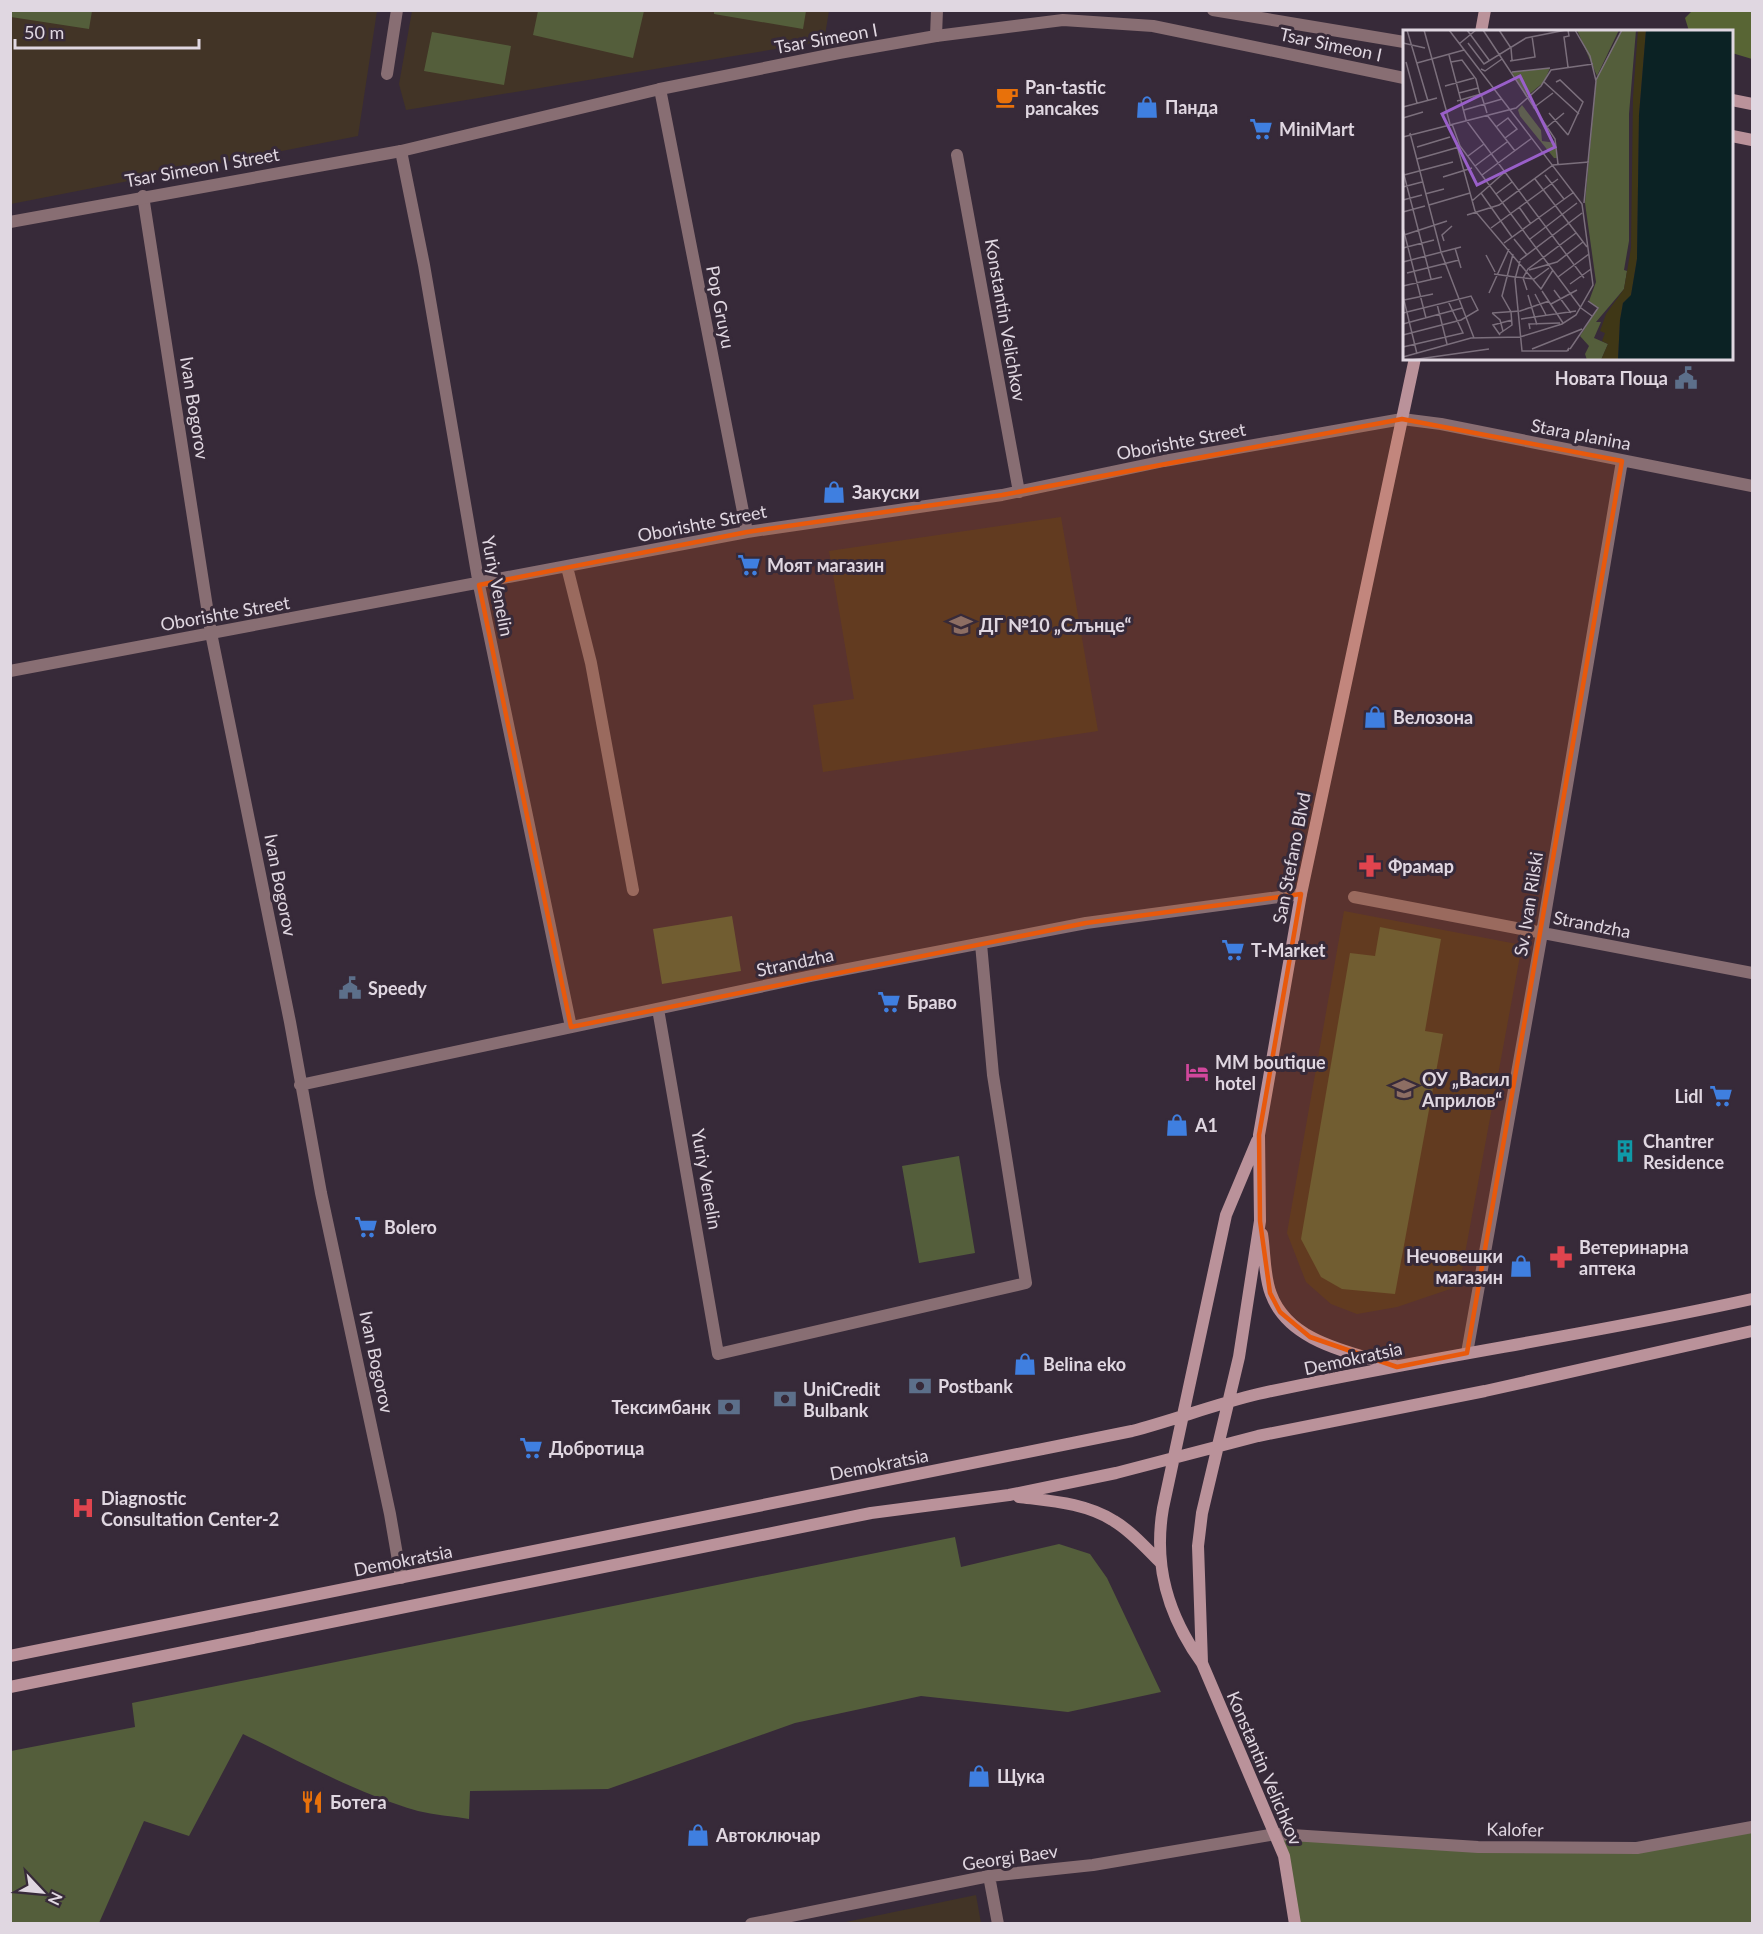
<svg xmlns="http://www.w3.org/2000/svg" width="1763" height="1934" font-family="Lato,sans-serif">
<rect width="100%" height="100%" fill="#372a39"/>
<path fill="#423426" d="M11,11H377L358,136L11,204Z
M412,11H829L824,41L406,110L399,84Z
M1061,517L1098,731L823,772L813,705L854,699L829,551Z
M1344,911L1522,945L1459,1286L1397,1307L1357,1314L1331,1304L1306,1282L1287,1233Z
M976,1895L981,1923H841Z"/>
<path fill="#545e3b" d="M10,11L11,10L92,11L89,29L11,17Z
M538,11H644L633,58L533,35Z
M714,11V10L806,11L803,29L714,14Z
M432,32L511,46L504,85L424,71Z
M732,916L741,971L662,984L653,929Z
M1380,927L1441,939L1425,1031L1443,1034L1395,1294L1342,1289L1321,1277L1301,1239L1350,953L1375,956Z
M959,1156L975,1253L919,1263L902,1166Z
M955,1537L961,1567L1059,1544L1090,1554L1107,1578L1161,1692L1068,1712L921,1696L795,1723L608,1789L470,1791L469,1819C452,1816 434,1815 418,1811C356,1793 301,1762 243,1734L189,1836L144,1821L99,1923H11V1751L135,1727L132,1703Z
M1752,1827V1923H1295L1276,1834L1637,1848Z"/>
<path fill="#586534" d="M1693,10L1752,11V59L1732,53V32L1689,31L1685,18Z"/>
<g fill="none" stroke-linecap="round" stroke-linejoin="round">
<path stroke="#886e73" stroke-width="12" d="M936,36L937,10
M387,74L397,10
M660,89L747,532
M401,151L424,265L479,585L571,1027
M957,155L1019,492
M143,196L211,633L290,1022L321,1193L390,1514L401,1578
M567,567L591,663L633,890
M10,671L747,532L1002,495L1164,461L1402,419L1441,424L1752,486
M1354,897L1752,973
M658,1009L718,1354L1026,1283L993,1075L981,944
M300,1085L811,976L1086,923L1301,894
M1467,1353L1542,933L1622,461
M989,1876L998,1924
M751,1924L989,1876L1093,1865L1276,1834L1478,1847L1637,1848L1752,1827"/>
<path stroke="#886e73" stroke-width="12" d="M1213,10L1404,42
M10,222L401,151L660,89L839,53L936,36L1063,20L1153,26L1404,78"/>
<path stroke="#ba929a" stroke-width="12" d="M1481,32L1485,10
M1732,100L1752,104
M1732,136L1752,140
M1257,1141L1226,1215L1163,1508C1153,1566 1168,1616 1202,1663L1284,1856L1295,1924
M1262,1234C1265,1253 1264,1277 1271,1294C1289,1343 1351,1352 1395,1366
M1019,1497C1051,1501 1086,1503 1114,1521C1131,1531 1146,1548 1160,1562
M10,1656L1132,1431C1174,1420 1216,1404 1258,1394C1422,1358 1589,1335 1752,1299
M1202,1663L1198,1546L1202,1513L1239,1357L1260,1221L1259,1135L1301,894L1415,358
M10,1687L871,1513L1009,1495L1116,1473L1258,1436L1485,1391L1752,1331"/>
</g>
<path fill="#e8590c" fill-opacity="0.2" stroke="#e8590c" stroke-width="4.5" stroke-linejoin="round" d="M1402,419L1622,461L1467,1353L1397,1367L1310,1337L1280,1312L1270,1293L1260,1221L1259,1135L1301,894L1086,923L571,1027L479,585L747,532L1002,495Z"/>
<defs>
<g id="cafe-bare" transform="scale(1.8)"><path d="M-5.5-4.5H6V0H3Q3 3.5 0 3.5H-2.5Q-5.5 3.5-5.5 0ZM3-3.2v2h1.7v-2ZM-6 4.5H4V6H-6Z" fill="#e8710a" stroke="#372a39" stroke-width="2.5" paint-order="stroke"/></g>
<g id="shop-bare" transform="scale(1.8)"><path d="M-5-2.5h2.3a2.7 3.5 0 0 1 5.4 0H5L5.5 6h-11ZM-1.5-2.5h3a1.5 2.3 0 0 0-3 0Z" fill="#3f7fe0" stroke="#372a39" stroke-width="2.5" paint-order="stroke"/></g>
<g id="supermarket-bare" transform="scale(1.8)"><path d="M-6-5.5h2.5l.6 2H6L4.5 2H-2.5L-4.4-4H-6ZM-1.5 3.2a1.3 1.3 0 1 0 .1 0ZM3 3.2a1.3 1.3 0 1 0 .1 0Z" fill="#3f7fe0" stroke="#372a39" stroke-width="2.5" paint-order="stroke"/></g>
<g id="civic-bare" transform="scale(1.8)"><path d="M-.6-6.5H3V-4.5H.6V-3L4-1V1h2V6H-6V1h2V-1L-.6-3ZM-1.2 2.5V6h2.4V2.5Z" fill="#5c6f8a" stroke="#372a39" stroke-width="2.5" paint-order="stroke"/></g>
<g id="school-bare" transform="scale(1.8)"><path d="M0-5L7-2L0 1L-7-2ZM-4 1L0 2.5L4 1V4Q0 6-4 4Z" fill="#8d6e63" stroke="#372a39" stroke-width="2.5" paint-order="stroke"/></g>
<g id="pharmacy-bare" transform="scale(1.8)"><path d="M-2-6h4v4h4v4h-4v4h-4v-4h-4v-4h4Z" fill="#e0444e" stroke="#372a39" stroke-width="2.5" paint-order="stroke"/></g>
<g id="hotel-bare" transform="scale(1.8)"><path d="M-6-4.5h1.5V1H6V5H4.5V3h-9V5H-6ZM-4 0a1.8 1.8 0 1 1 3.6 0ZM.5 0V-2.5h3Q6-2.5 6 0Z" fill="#d1479c" stroke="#372a39" stroke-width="2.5" paint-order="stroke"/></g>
<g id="building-bare" transform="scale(1.8)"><path d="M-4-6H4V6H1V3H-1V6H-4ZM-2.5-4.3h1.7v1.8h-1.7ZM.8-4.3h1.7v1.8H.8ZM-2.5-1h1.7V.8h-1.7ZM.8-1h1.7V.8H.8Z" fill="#0f9aa8" stroke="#372a39" stroke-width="2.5" paint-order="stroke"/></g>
<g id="bank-bare" transform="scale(1.8)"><path d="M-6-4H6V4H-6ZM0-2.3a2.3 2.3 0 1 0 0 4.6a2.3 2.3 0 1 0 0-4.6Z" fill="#5c6f8a" stroke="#372a39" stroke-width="2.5" paint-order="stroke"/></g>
<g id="hospital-bare" transform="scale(1.8)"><path d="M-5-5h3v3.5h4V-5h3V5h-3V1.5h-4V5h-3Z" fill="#e0444e" stroke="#372a39" stroke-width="2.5" paint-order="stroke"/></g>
<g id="restaurant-bare" transform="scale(1.8)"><path d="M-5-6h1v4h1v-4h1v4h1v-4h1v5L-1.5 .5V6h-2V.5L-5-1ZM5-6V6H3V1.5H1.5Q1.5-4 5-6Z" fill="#e8710a" stroke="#372a39" stroke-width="2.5" paint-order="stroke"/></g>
</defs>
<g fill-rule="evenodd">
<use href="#cafe-bare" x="1007" y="97"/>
<use href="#shop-bare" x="1147" y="107"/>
<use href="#supermarket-bare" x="1261" y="129"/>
<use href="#civic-bare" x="1686" y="378"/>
<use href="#shop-bare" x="834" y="492"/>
<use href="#supermarket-bare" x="749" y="565"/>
<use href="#school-bare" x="961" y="625"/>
<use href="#shop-bare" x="1375" y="717"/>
<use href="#pharmacy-bare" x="1370" y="866"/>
<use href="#supermarket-bare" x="1233" y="950"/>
<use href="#civic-bare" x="350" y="988"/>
<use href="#supermarket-bare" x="889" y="1002"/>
<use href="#hotel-bare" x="1197" y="1072"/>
<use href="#school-bare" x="1404" y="1089"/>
<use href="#supermarket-bare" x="1721" y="1096"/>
<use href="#shop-bare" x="1177" y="1125"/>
<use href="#building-bare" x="1625" y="1151"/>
<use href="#supermarket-bare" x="366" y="1227"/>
<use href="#pharmacy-bare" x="1561" y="1257"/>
<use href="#shop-bare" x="1521" y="1266"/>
<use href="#shop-bare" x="1025" y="1364"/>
<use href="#bank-bare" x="920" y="1386"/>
<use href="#bank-bare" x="785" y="1399"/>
<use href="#bank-bare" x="729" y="1407"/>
<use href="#supermarket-bare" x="531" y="1448"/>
<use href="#hospital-bare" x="83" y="1508"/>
<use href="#shop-bare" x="979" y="1776"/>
<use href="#restaurant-bare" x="312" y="1802"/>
<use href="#shop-bare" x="698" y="1835"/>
</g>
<g text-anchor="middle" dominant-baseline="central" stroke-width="6" stroke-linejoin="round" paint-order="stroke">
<g font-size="18" fill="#e0d7e1" stroke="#372a39">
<text transform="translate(826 38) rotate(-10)">Tsar Simeon I</text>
<text transform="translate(1331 44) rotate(12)">Tsar Simeon I</text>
<text transform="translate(202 167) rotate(-10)">Tsar Simeon I Street</text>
<text transform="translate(721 307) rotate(79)">Pop Gruyu</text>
<text transform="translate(1006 320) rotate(80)">Konstantin Velichkov</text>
<text transform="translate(195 408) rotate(81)">Ivan Bogorov</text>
<text transform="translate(1581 434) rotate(11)">Stara planina</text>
<text transform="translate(1181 441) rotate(-11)">Oborishte Street</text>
<text transform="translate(702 523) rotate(-11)">Oborishte Street</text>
<text transform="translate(498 586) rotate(79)">Yuriy Venelin</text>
<text transform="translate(225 613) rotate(-10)">Oborishte Street</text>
<text transform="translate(1291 858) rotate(-79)">San Stefano Blvd</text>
<text transform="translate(281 885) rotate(79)">Ivan Bogorov</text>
<text transform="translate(1528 904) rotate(-81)">Sv. Ivan Rilski</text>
<text transform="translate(1592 924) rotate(11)">Strandzha</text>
<text transform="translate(795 962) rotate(-12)">Strandzha</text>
<text transform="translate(707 1179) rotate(80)">Yuriy Venelin</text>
<text transform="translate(1353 1358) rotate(-12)">Demokratsia</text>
<text transform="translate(377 1362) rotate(78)">Ivan Bogorov</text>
<text transform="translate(879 1464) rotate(-11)">Demokratsia</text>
<text transform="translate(403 1560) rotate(-11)">Demokratsia</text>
<text transform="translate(1265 1768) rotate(67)">Konstantin Velichkov</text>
<text transform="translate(1515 1829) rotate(1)">Kalofer</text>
<text transform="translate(1010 1857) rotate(-8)">Georgi Baev</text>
</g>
<g font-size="18" font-weight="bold" fill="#e0d7e1" stroke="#372a39" text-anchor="start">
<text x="1025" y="87">Pan-tastic<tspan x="1025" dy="21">pancakes</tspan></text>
<text x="1165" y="107">Панда</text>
<text x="1279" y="129">MiniMart</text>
<text x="1668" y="378" text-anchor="end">Новата Поща</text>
<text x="852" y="492">Закуски</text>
<text x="767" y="565">Моят магазин</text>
<text x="979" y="625">ДГ №10 „Слънце“</text>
<text x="1393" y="717">Велозона</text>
<text x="1388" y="866">Фрамар</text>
<text x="1251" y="950">T-Market</text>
<text x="368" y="988">Speedy</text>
<text x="907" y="1002">Браво</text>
<text x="1215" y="1062">MM boutique<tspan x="1215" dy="21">hotel</tspan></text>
<text x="1422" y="1079">ОУ „Васил<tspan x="1422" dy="21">Априлов“</tspan></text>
<text x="1703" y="1096" text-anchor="end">Lidl</text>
<text x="1195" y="1125">A1</text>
<text x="1643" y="1141">Chantrer<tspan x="1643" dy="21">Residence</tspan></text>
<text x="384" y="1227">Bolero</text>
<text x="1579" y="1247">Ветеринарна<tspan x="1579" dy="21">аптека</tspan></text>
<text x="1503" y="1256" text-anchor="end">Нечовешки<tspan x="1503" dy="21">магазин</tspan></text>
<text x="1043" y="1364">Belina eko</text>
<text x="938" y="1386">Postbank</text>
<text x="803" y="1389">UniCredit<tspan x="803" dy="21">Bulbank</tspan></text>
<text x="711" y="1407" text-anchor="end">Тексимбанк</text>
<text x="549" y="1448">Добротица</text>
<text x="101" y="1498">Diagnostic<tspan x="101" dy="21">Consultation Center-2</tspan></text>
<text x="997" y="1776">Щука</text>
<text x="330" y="1802">Ботега</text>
<text x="716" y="1835">Автоключар</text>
</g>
</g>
<g transform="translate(1403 30)">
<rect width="330" height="330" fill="#372a39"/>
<path d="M174,0H216L194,46ZM218,0H233L226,84V211L221,240L224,241L221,259L193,292H198L191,308L205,314L198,330H184L182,324L186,316L177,306L195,278L186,271L193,252L182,173L193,49ZM147,38L141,52L123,67L109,42ZM119,75L138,100L139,111L153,113L154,128H151L117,86L115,80Z" fill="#545e3b"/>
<path d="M235,0H243L236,85L234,229L228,266L220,273L217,290L215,330H198L205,314L199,311L202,303L197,301L203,284L221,259L228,218L230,67Z" fill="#3f3716"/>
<path d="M243,0H330V330H215L217,290L220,273L228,265L234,229L236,85Z" fill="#0b2224"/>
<path fill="none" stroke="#7b6f7c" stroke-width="1.5" d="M4,0L25,71M21,0L47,94M64,0L86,30M80,0L152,109L155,134M96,0L108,18L109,30M172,0L187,26L193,51L181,173M0,13L22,18M65,13L81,34L123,8L163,0M56,14L73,0M46,25L63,90L181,248M107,31L132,27L129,6M3,32L14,73M48,32L59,30L73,49L77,65M14,33L61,20M165,37L161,7L166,6L165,0M78,39L82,41L99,29M109,42L147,38M193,50L219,0M141,52L176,84M153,52L157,50L180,72L165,105M42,56L71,48M56,63L75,58M54,71L78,64L84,83M0,77L34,68M130,78L150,63M61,80L99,69M146,83L165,105M84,85L112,121M0,88L20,82M49,94L57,116L178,278L189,286M93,97L105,88L114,99L102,108M144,97L161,83M7,103L38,222L71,308M0,107L113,78L138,56L148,40L190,34M53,112L72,181L138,259L150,240M14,117L47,107M65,126L81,114M14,129L56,117M72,136L104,112M0,141L28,249M1,145L50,132M79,145L129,108M142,145L161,169M40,147L69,138M132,149L184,217M0,157L19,152M78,163L109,207M22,164L41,159M93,164L109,152M0,170L19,165M69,171L102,142M26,175L67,163M116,177L128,194M0,182L22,176M64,185L96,175L150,135L186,132M0,198L23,288M88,198L155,149M1,205L44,191M111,209L124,225M127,209L174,173M41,211L39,205L49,196M101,213L171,162M0,218L31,210M52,218L58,238M83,225L92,242M117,230L179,183M117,231L112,249L119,321H164L166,318L165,321M0,232L58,217M126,240L154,232L180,212M4,243L56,230M91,244L112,247M113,247L131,249L146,238M155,247L186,224M167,254L188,239M0,256L39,247M124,260L120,248L125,239L173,203M151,260L168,283M139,261L160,293M86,263L106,219M132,264L143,285M125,265L134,295M0,266L14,324M1,270L30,264M34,274L44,314M148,274L174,260M0,283L68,266L75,280L58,290L0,305M89,283L117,281L146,271M89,283L97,290L100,301M118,289L173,281M0,294L59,278M127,299L126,294L157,293M96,304L109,295L108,282L99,266L110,224M97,305L90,295L109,290M0,317L60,303L45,271M129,319L179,299M167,319L195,278L185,271M0,327L68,308L117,307L159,294L173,285L190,255L179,174L46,0M8,330L86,319"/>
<path fill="#995fc9" fill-opacity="0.15" stroke="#995fc9" stroke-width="3" d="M117,46L152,117L74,155L39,84Z"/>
<rect width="330" height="330" fill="none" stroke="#e0d7e1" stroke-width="3"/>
</g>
<rect width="1763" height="1934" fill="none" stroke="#e0d7e1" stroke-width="24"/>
<g transform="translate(42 1892) rotate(116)" stroke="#372a39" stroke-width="4.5" paint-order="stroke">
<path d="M0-4.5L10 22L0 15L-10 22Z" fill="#e0d7e1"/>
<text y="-9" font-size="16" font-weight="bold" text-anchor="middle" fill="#e0d7e1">N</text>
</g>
<path d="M15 39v9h184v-9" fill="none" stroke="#e0d7e1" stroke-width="3"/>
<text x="24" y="39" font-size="18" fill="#e0d7e1" stroke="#372a39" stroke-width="4.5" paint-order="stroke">50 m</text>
</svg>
